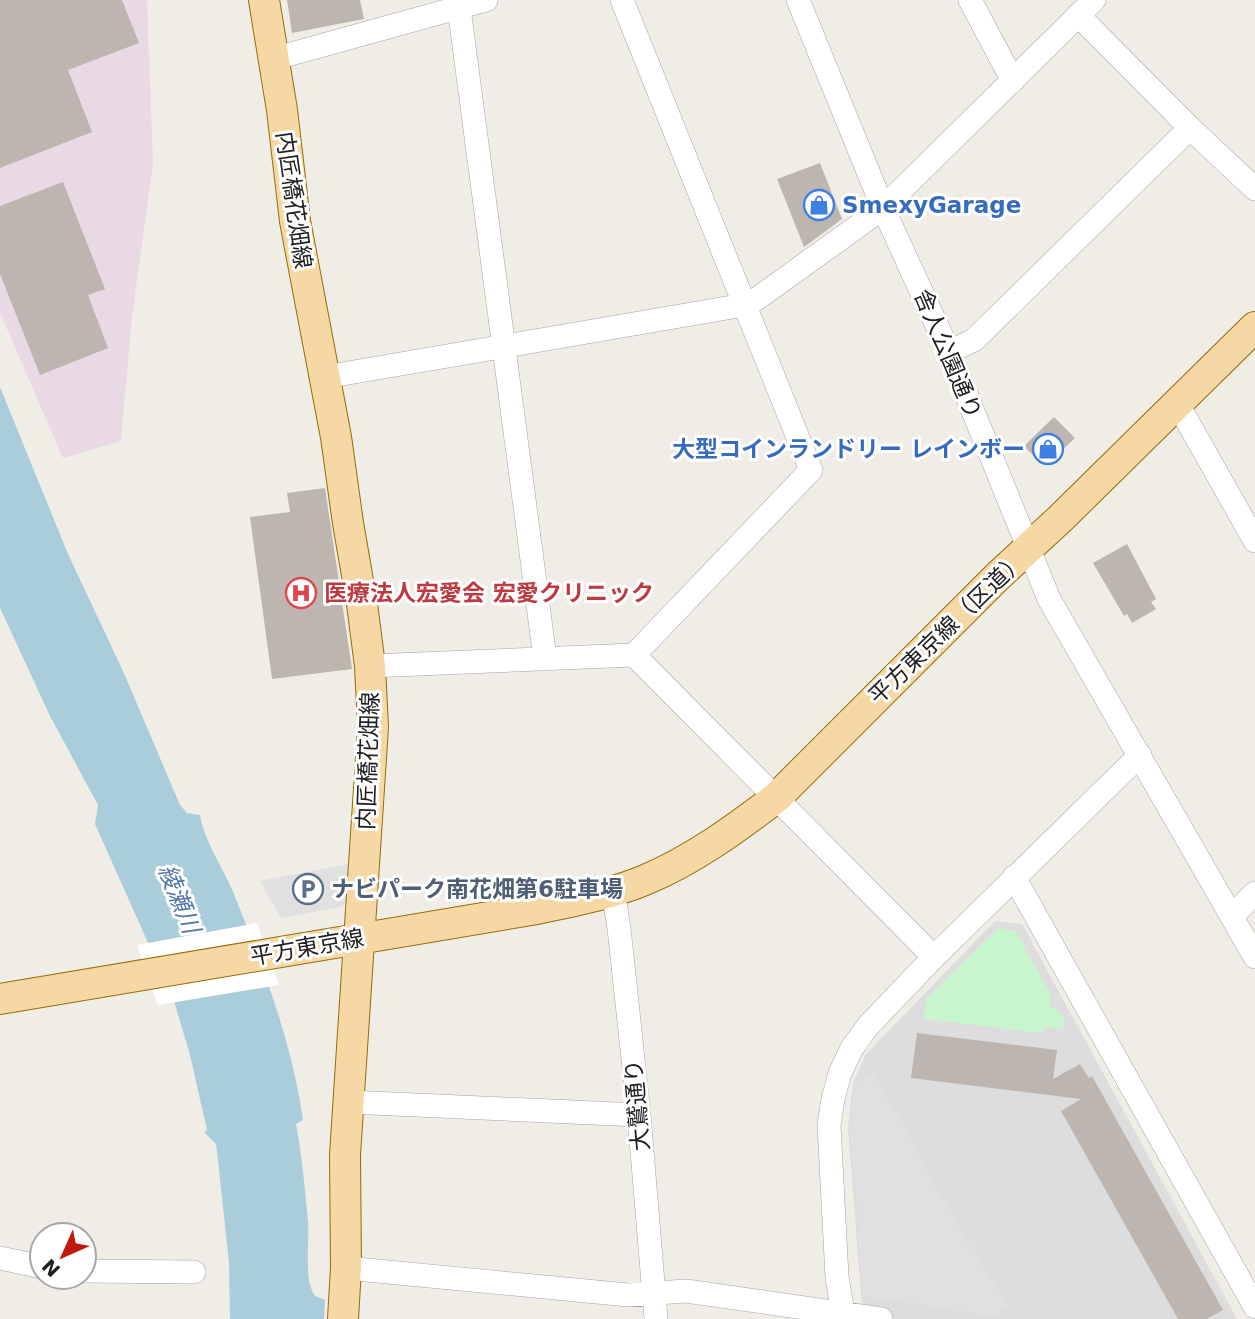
<svg xmlns="http://www.w3.org/2000/svg" width="1255" height="1319" font-family="'DejaVu Sans','Noto Sans JP',sans-serif">
<rect width="100%" height="100%" fill="#f0ede7"/>
<path fill="#dedddd" d="M995,921L1022,924L1237,1319H863L848,1129L853,1083L866,1054Z"/>
<path fill="#e8d9e5" d="M63,0H147L153,165L132,316L121,441L63,458L0,313V33Z"/>
<path fill="#c7f6ce" d="M999,928L1015,931L1052,997L1049,1005C1060,1016 1065,1009 1063,1029L1043,1027L1042,1033L924,1019L926,999Z"/>
<path fill="#e0e0e0" d="M353,863L350,898L341,907L281,918L260,881Z
M875,1074L957,1224L1009,1306L994,1316L863,1296L850,1128L855,1084Z"/>
<path fill="#aacddb" d="M0,387L68,554L123,671L180,805L187,813L200,815C202,836 225,872 234,894C263,967 292,1042 303,1120L296,1124C302,1156 305,1189 308,1221C310,1241 303,1280 315,1296L325,1300L324,1319H230L229,1263L217,1151L216,1144L204,1132L207,1130L190,1055L174,1001L95,824L98,805L50,716L0,608Z"/>
<path fill="#fff" d="M257,923L279,985L158,1005L137,945Z"/>
<path fill="#bdb6b0" d="M0,0H122L139,43L68,70L92,132L0,168Z
M287,0H360L364,19L292,33Z
M820,163L842,219L804,247L777,179Z
M63,182L105,289L88,295L108,348L40,375L0,274V206Z
M1054,417L1075,438L1050,462L1041,453L1036,458L1024,446Z
M325,488L352,669L272,679L250,517L290,512L287,493Z
M1127,544L1156,599L1151,602L1156,609L1132,623L1127,614L1124,616L1093,563Z
M917,1033L1057,1050L1053,1079L1080,1064L1089,1078L1092,1076L1223,1310L1207,1319H1178L1061,1111L1081,1099L911,1078Z"/>
<g fill="none" stroke-linecap="round" stroke-linejoin="round">
<g stroke="#a4a4a4" stroke-width="24">
<path id="minor" d="M798,0L883,208L949,352L1049,599L1255,957
M970,0L1013,81
M459,8L545,658
M1078,15L1190,128L1255,189
M273,59L486,0
M949,352L974,340L1190,128
M325,377L744,305L758,298L883,208L1094,0
M1177,403L1255,541
M634,655L934,957
M370,666L634,655L811,470L622,0
M1014,877L1255,1307
M613,891L619,928L639,1115L656,1319
M1232,916L1255,893
M349,1102L639,1115
M0,1258L42,1267
M346,1268L628,1295L686,1291L881,1319
M84,1271L194,1272
M844,1319L837,1277L829,1125L833,1099L840,1073L852,1048L868,1026L934,957L1140,755"/>
</g>
<g stroke="#926d09" stroke-width="32">
<path id="major" d="M264,0L282,110L295,221L336,437L348,523L362,604L370,666L373,727L345,1155L346,1268L343,1319
M0,999L531,910C569,902 609,895 645,880C693,860 735,829 776,798L998,576L1061,518L1255,327"/>
</g>
<use href="#minor" stroke="#fff" stroke-width="23"/>
<use href="#major" stroke="#f6d8a5" stroke-width="30"/>
</g>
<defs>
<g id="shop-ring" transform="scale(1.575)"><circle r="9.5" fill="#fff" stroke="#3f7fe0" stroke-width="1.5"/><path d="M-5-2.5h2.3a2.7 3.5 0 0 1 5.4 0H5L5.5 6h-11ZM-1.5-2.5h3a1.5 2.3 0 0 0-3 0Z" fill="#3f7fe0"/></g>
<g id="hospital-ring" transform="scale(1.575)"><circle r="9.5" fill="#fff" stroke="#e0444e" stroke-width="1.5"/><path d="M-5-5h3v3.5h4V-5h3V5h-3V1.5h-4V5h-3Z" fill="#e0444e"/></g>
<g id="parking-ring" transform="scale(1.575)"><circle r="9.5" fill="#fff" stroke="#5c6f8a" stroke-width="1.5"/><path d="M-3.5-5.5H1a3.5 3.5 0 0 1 0 7H-1V5.5H-3.5ZM-1-3.4V-.6H.8a1.4 1.4 0 0 0 0-2.8Z" fill="#5c6f8a"/></g>
</defs>
<g fill-rule="evenodd">
<use href="#shop-ring" x="819" y="205"/>
<use href="#shop-ring" x="1048" y="449"/>
<use href="#hospital-ring" x="301" y="593"/>
<use href="#parking-ring" x="308" y="889"/>
</g>
<g text-anchor="middle" dominant-baseline="central" stroke-width="6" stroke-linejoin="round" paint-order="stroke">
<g font-size="23" fill="#202020" stroke="#fff">
<text transform="translate(294 200) rotate(82)">内匠橋花畑線</text>
<text transform="translate(948 354) rotate(67)">舎人公園通り</text>
<text transform="translate(947 628) rotate(-44)">平方東京線（区道）</text>
<text transform="translate(368 761) rotate(-88)">内匠橋花畑線</text>
<text transform="translate(307 947) rotate(-10)">平方東京線</text>
<text transform="translate(637 1105) rotate(-95)">大鷲通り</text>
</g>
<g font-size="23" font-weight="bold" fill="#366cbe" stroke="#fff" text-anchor="start">
<text x="842" y="205">SmexyGarage</text>
<text x="1025" y="449" text-anchor="end">大型コインランドリー レインボー</text>
</g>
<g font-size="23" font-weight="bold" fill="#be3a42" stroke="#fff" text-anchor="start">
<text x="324" y="593">医療法人宏愛会 宏愛クリニック</text>
</g>
<g font-size="23" font-weight="bold" fill="#4e5e75" stroke="#fff" text-anchor="start">
<text x="331" y="889">ナビパーク南花畑第6駐車場</text>
</g>
<g font-size="24" font-style="italic" fill="#5178aa" stroke="#fff">
<text transform="translate(179 899) rotate(68)">綾瀬川</text>
</g>
</g>
<g transform="translate(63 1256) rotate(225)"><circle r="33" fill="#ffffff" stroke="#a6a6a6" stroke-width="2"/>
<path d="M0-5L12 26L0 18L-12 26Z" fill="#c3180c"/>
<text y="-10" font-size="19" font-weight="bold" text-anchor="middle" fill="#202020">N</text>
</g>
</svg>
